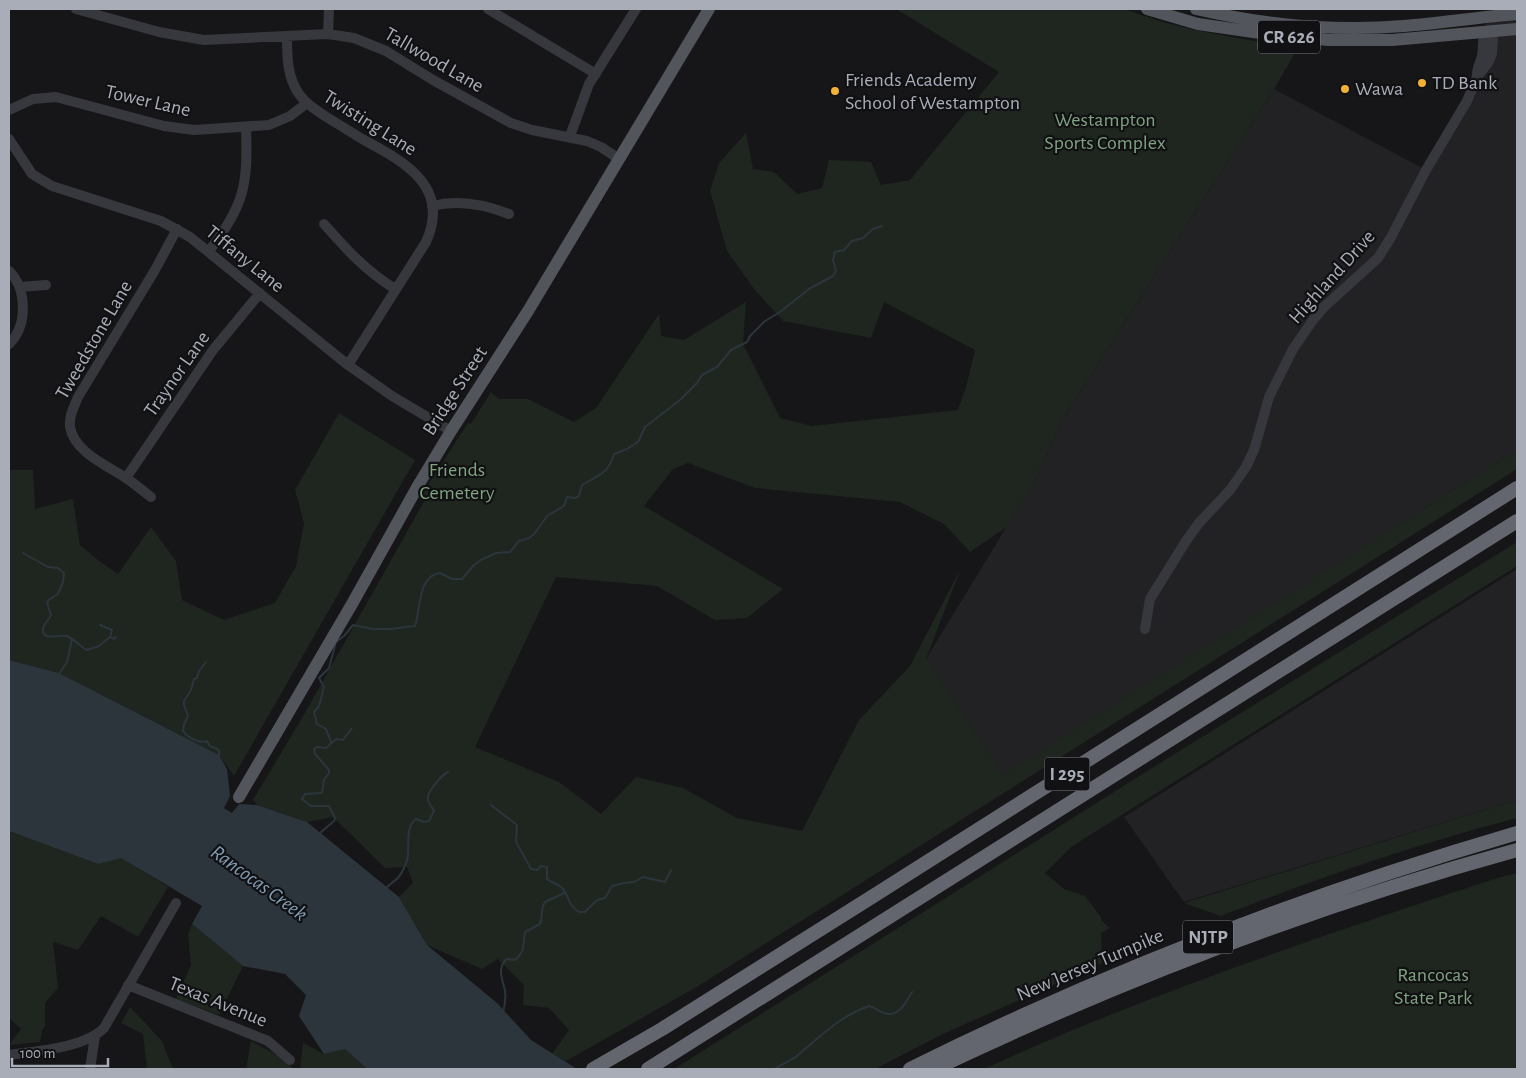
<svg xmlns="http://www.w3.org/2000/svg" width="1526" height="1078" font-family="'Alegreya Sans',sans-serif">
<rect width="100%" height="100%" fill="#161618"/>
<path fill="#222225" d="M1492,9H1517V450L1004,775L926,659L1035,480L1062,420L1274,89L1426,170L1485,58L1483,31Z
M1517,569V800L1184,902L1124,817Z"/>
<path fill="#1e261f" d="M896,9H1125C1179,31 1240,38 1298,48L1274,89L1062,420L1035,480L1008,526L970,552L944,524L900,502L755,488L688,463L673,469L644,506L783,589L747,618L715,620L657,586L556,577L475,747L559,782L601,814L636,777L683,788L737,818L802,831L859,720L910,666L961,568L926,659L1004,774L1517,450V469L695,988L566,1061L552,1054L569,1030L549,1008L523,1005L524,985L498,959L482,969L427,945L399,897L413,883L407,867L385,868L333,817L307,822L257,805L253,800L302,718L426,498L422,494L468,423L471,424L491,392L499,399H528L574,422L596,408L659,314L661,336L684,340L746,302L743,344L780,418L812,426L958,410L966,387L975,350L884,302L871,338L783,321L754,289L727,251L710,191L719,163L746,133L753,169L774,172L797,194L822,188L829,160L871,162L881,185L910,180L999,72Z
M339,413L415,460L234,776L219,755L59,673L9,660V470H33L35,509L73,499L80,545L99,561L118,574L151,527L176,561L182,600L224,620L275,603L296,566L304,523L295,490Z
M1517,542V566L1071,847L1045,873L1064,889L1085,896L1101,917V920L1110,928L1101,933L1102,963L941,1035L875,1069H674L1160,763Z
M1517,800V818C1417,844 1318,878 1221,916L1184,903Z
M9,831L98,864L121,857L168,887L138,937L101,916L78,950L53,942L58,988L45,1003V1026L42,1031L40,1042L9,1045L21,1029L9,1018Z
M1517,873V1069H984C1149,993 1322,936 1494,879Z
M192,924L243,966L219,1015L176,999L191,965L188,934Z
M130,1007L162,1041L173,1069H147L143,1034L121,1023Z
M251,1041L277,1055L294,1069H246Z
M303,1043L324,1054L345,1049L367,1069H300Z"/>
<path fill="#2c353c" d="M9,660L59,673L219,755L227,769L230,796L224,808L232,813L239,804L257,805L307,822L399,897L427,945L497,1003L531,1040L577,1069H367L345,1049L324,1054L299,1016L306,995L285,974L243,966L192,924L202,906L121,858L98,864L9,831Z"/>
<g fill="none" stroke-linecap="round" stroke-linejoin="round">
<path stroke="#2c353c" stroke-width="2" d="M23,553L48,567L58,568L64,573L63,582L58,594C44,603 46,599 51,615C49,620 44,623 43,629C42,642 60,634 67,636C75,639 80,647 87,650L99,646L110,637L114,639L116,637
M100,625L112,630L110,637
M206,662L199,671L197,678L194,679L191,690L184,701V705L188,716L184,724L183,731C188,738 200,744 207,741L210,746L219,750V757
M59,674L67,662L72,639
M331,742L326,729L317,724L314,712L319,706L324,687L319,678L329,668L336,642L344,636L353,625L373,629H390L415,626C421,610 417,576 440,573L452,579H462L474,565L481,560L496,553L510,552L519,541L529,538L535,533L547,516L564,506L567,497L575,498L579,496L582,485C599,474 607,476 614,454L627,449L638,442L645,427L680,400L697,383L702,375L717,367L731,350L747,342L750,336L765,321L780,312L809,289L833,276L836,271L833,260L835,252L844,250L852,241L863,238L873,229L882,226
M491,805L517,825L516,842L531,869L537,870L541,866L547,867V879C551,883 557,883 561,887C570,895 566,904 579,912H585L597,900L605,898L612,886L624,883L634,882L643,877L665,882L671,870
M320,833L334,821L335,818L329,806H311L302,799L305,794L322,793L324,780L329,773V770L315,754L314,749L317,747L326,748L336,739L343,740L352,728
M386,888C393,881 399,880 404,868C406,864 408,857 408,853C409,842 406,826 416,819L424,822L429,821L434,811C432,807 429,804 428,800C426,792 442,775 448,772
M503,1012C505,1005 506,998 505,991C503,980 496,968 507,959L515,960C527,949 522,945 525,932L540,924C543,917 540,910 545,902L564,893
M774,1069C782,1064 791,1061 798,1055C821,1036 840,1016 869,1006C875,1007 878,1011 884,1013C898,1018 906,1003 912,992"/>
<path stroke="#37383d" stroke-width="10" d="M76,9L159,32L204,40L328,34L354,38L386,51L433,80L511,123L532,130L587,141L601,147L619,159
M488,9L596,74
M328,34L329,9
M287,36C287,56 287,77 299,94C306,105 318,111 328,118C340,125 352,133 364,140C405,162 451,187 426,242L348,365
M9,110L33,99L56,97L164,126L194,130L269,125L290,116L307,103
M570,136L589,84L636,9
M9,139L32,174L52,186L161,221L190,237L348,365L392,396L451,431
M432,206C459,199 484,204 509,214
M324,224C347,250 365,270 395,289
M209,251C245,205 248,184 246,127
M9,271C27,288 28,326 9,344
M20,287L46,285
M126,478L213,350L260,293
M151,497C143,491 135,484 126,478C108,466 74,452 70,427C69,415 74,407 78,397L155,270L177,229
M1145,629L1150,599L1186,541L1199,523L1230,490L1246,467L1254,450L1269,397L1293,349L1313,320L1324,307L1378,258L1390,239L1426,170L1467,101L1477,77L1488,63L1492,54L1493,39L1486,31C1481,41 1484,46 1482,56C1480,64 1476,69 1477,77
M128,985L268,1041L290,1060
M9,1055C37,1051 84,1048 104,1028L176,903
M90,1069L95,1036"/>
<path stroke="#53555c" stroke-width="12" d="M1147,9L1198,24L1267,34L1328,40H1392L1517,29
M1196,9C1265,25 1334,32 1404,26C1442,23 1479,17 1517,14
M239,797L352,604L419,484L451,431L528,311L709,9"/>
<path stroke="#63666e" stroke-width="14" d="M593,1069L662,1029L867,900L1517,488
M648,1069L1517,521
M910,1069C1105,972 1308,894 1517,833
M934,1069C1121,980 1317,905 1517,850"/>
</g>
<g fill="#f2b134" stroke="#111113" stroke-width="2">
<circle cx="1422" cy="83" r="5"/>
<circle cx="1345" cy="89" r="5"/>
<circle cx="835" cy="91" r="5"/>
</g>
<g text-anchor="middle" dominant-baseline="central" stroke-width="4.5" stroke-linejoin="round" paint-order="stroke">
<g fill="#111113" stroke="#7b7e86" stroke-width="1">
<rect x="1258" y="20.5" width="62" height="33" rx="4"/>
<rect x="1044.5" y="757.5" width="45" height="33" rx="4"/>
<rect x="1183" y="920.5" width="50" height="33" rx="4"/>
</g>
<g font-size="19" font-weight="bold" fill="#a8adb8">
<text x="1289" y="37">CR 626</text>
<text x="1067" y="774">I 295</text>
<text x="1208" y="937">NJTP</text>
</g>
<g font-size="20" fill="#a8adb8" stroke="#111113">
<text transform="translate(434 60) rotate(30)">Tallwood Lane</text>
<text transform="translate(148 101) rotate(13)">Tower Lane</text>
<text transform="translate(370 123) rotate(32)">Twisting Lane</text>
<text transform="translate(245 259) rotate(39)">Tiffany Lane</text>
<text transform="translate(1332 277) rotate(-48)">Highland Drive</text>
<text transform="translate(94 340) rotate(-60)">Tweedstone Lane</text>
<text transform="translate(177 374) rotate(-55)">Traynor Lane</text>
<text transform="translate(455 391) rotate(-57)">Bridge Street</text>
<text transform="translate(1090 965) rotate(-23)">New Jersey Turnpike</text>
<text transform="translate(218 1002) rotate(22)">Texas Avenue</text>
</g>
<g font-size="20" fill="#a8adb8" stroke="#111113" text-anchor="start">
<text x="845" y="80">Friends Academy<tspan x="845" dy="23">School of Westampton</tspan></text>
<text x="1432" y="83">TD Bank</text>
<text x="1355" y="89">Wawa</text>
</g>
<g font-size="20" fill="#7fa381" stroke="#111113">
<text x="1105" y="120">Westampton<tspan x="1105" dy="23">Sports Complex</tspan></text>
<text x="457" y="470">Friends<tspan x="457" dy="23">Cemetery</tspan></text>
<text x="1433" y="975">Rancocas<tspan x="1433" dy="23">State Park</tspan></text>
</g>
<g font-size="21" font-style="italic" fill="#7f9bb3" stroke="#111113">
<text transform="translate(259 883) rotate(36)">Rancocas Creek</text>
</g>
</g>
<rect width="1526" height="1078" fill="none" stroke="#a8adb8" stroke-width="20"/>
<path d="M12 1058v8h96v-8" fill="none" stroke="#a8adb8" stroke-width="2.5"/>
<text x="20" y="1058" font-size="15" fill="#a8adb8" stroke="#111113" stroke-width="4" paint-order="stroke">100 m</text>
</svg>
